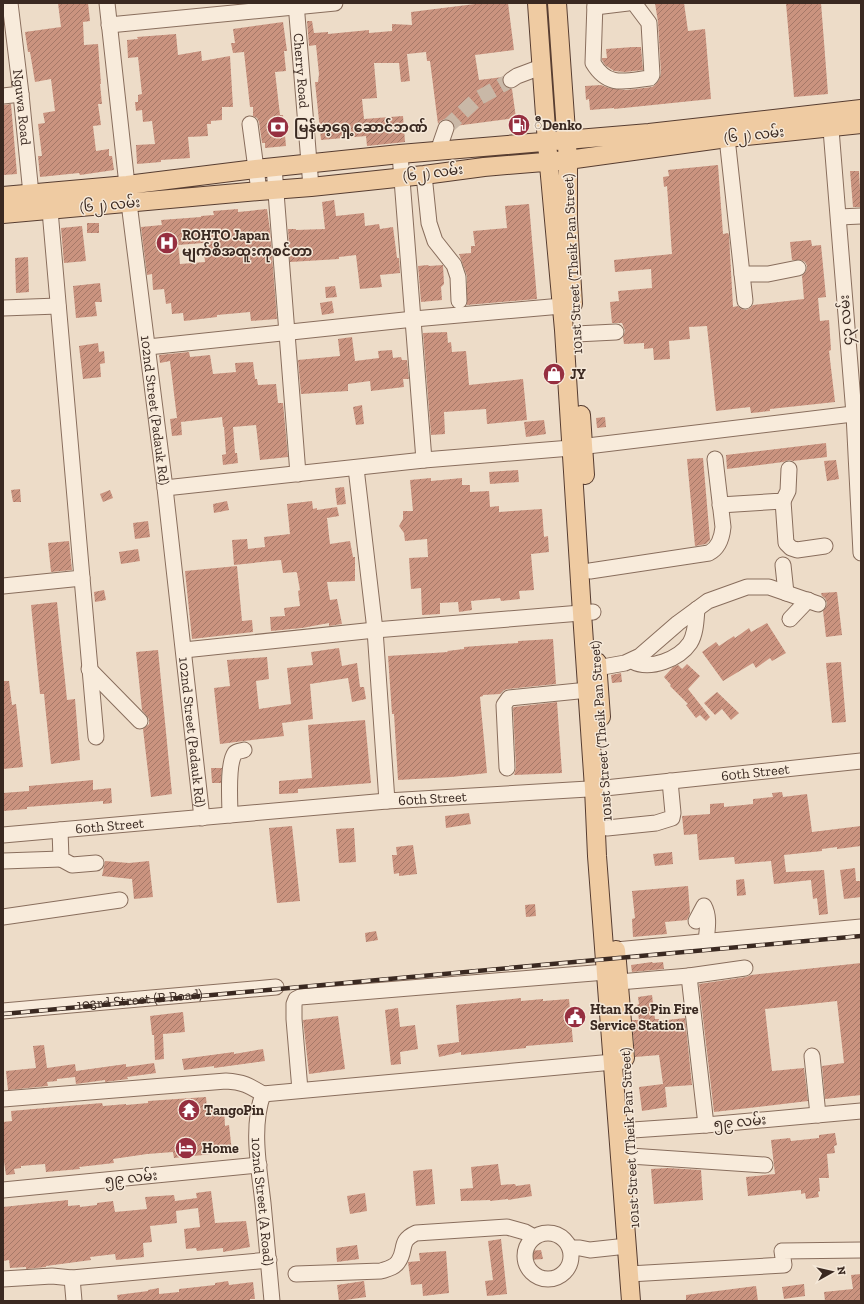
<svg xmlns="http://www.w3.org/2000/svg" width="864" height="1304" font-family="'Zilla Slab','Noto Sans Myanmar',serif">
<defs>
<pattern id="building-hatch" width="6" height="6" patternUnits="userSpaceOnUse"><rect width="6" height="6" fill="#ca937f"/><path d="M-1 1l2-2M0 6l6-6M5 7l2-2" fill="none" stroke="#a57868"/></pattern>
</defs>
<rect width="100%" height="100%" fill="#eddcc8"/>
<path fill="url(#building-hatch)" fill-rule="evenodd" d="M58,3H88L90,21L83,22L84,45L98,44L101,84H100L102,104H98L101,125L93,126L96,151L109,149V156H112L114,170L80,175L79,173L40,177L38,156H42L38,124L45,123L43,113L55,111L51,79L35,82L30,52H28L25,32L61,27Z
M483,3H508L514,50L475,55L479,80L503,77L502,81L504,85L507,88L512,89L516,118L455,126L453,122L449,119H445L440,121L438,124L430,61H427L426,52L407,54L410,81L401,82L399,63H374L377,98L362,99L364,119L403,116L405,142L367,146L366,136L321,140L315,82H318L319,74L316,45L309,46L307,21H312L314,33L328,32V34L369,30V33L392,31V24L412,25L411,12Z
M655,3H684L688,31L705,29L711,99L614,109V108L590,110L589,99L586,100L585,86L601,85L609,88L626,90L652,87L655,85L659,80L661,74L658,22Z
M786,3H821L828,94L794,97Z
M283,22L287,51H284L286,71L275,72L280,115H283L286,146L265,148V143H262L259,122L257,118L253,116V107H250L244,52L233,53L231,43H235L233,29Z
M176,34L178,55L201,51L202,61L230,56L233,107H222V120L211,121V124H207L208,136L188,137L190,158L161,160V162L137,164L136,145L155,144L152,121L143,122L142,110L136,111L135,102H138V95L142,94L138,57L128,58L127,40L138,39L137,37Z
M633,47H641L643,70L625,72L614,71L605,65L602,60V58H607L606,49Z
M11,104L17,174L3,175V105Z
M718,165L723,234L728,233L729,235L733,307L738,306L741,309L746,310L750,308L753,305L804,299L802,276L806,271L807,266L805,262L801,260H792L790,242L811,240L812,246L821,245L826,297L818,298L820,321L829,320L831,350L829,351L835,402L770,409V411L751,413L750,407L716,411L707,326L689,327L690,339L669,341L670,359L654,360L653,348L644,349V343L624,344L623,337L625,331L622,323H612L610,302L619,301L618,291L652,288L651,269L615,272L614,260L672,254L667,186L664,187L663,177L669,176L668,170Z
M850,171H859L861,207H853Z
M334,200L336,216L364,213L365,226L379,224L380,229L393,227L397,258H399L400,273L380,275L382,287L360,289L356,255L339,257V259L290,262L288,229H296V230L325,229L322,202Z
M529,204L537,299L467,305V276L459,254L471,253V246H475L473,231L507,228L505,206Z
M238,209V212L267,209L270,230L277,319L251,321L250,312L217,315V317L184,321L183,313L172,314L171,303L166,304L164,289L153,290L152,274L147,275L141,227L162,225L161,220L201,217V216L214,215L213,211ZM203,243L205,262L180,264L178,245Z
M87,223H99V233H87Z
M82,226L86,261L64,263L61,228Z
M28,257L29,292L16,293L15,258Z
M428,265L429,266L443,265L444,284L441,287L442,300L421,302L418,266Z
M100,283L102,302H95L97,316L76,318L73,286Z
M335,286L337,297L326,298L325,287Z
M332,301L334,313L322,315L320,303Z
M447,332L448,343L451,342L452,352L466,351L469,385L523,379L527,420L487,424L486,409L444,412L445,434L431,435L423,333Z
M352,337L355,361L379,358L378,351L392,350L393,358L401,357L402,360H407L409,379H403L404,387L371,391L370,381L348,384V391L301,394L298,360L340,356L338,339Z
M98,343L99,352L104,351L105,363L100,364L101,377L83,379L79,346Z
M189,352L190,357L210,355L213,374L236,372L235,363L253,362L255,379H257L258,385L276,384L278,403H283L288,457L260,460L256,425L233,427L235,453H237L238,463L223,465L222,455L226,454L224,427H223L222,417L181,422L182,435L172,436L170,419L177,418L170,361L160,363L159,355Z
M362,405L364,424L356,425L353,407Z
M605,417L606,427L597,428L596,418Z
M544,420L546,434L526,437L524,422Z
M826,443L827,457L793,461L789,460L783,462L727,469L726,455Z
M703,458L710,540L706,544L695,546L687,459Z
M836,460L839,479L827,481L824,461Z
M518,470L519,482L490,484L489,472Z
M431,478V481L462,478V485H470V492L489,491L490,507L499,506V512L542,509L544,537L548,536L549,552L531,554L534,590L519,591L520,599L501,601L500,598L471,601L472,610L459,612L458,602L440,603V614L422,615L421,588L411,589L409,558L428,557L427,539L405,541L404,533L399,526L403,519V511H413L410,480Z
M344,487L346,504L337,505L335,488Z
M20,489L21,502H13L11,490Z
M110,490L113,498L103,502L100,494Z
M227,501L229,510L214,513L213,504Z
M312,501L313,509L317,508V510L337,507L339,516L327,518L330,544L350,541L353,557H355V581L327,582L330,600L337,599L342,624L329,626V623L302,628L271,631L270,617L285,616L284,608L300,606L298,591L300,590L297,573L296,572L283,573L281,560L234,565L232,540L247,539L248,549L265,547L264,537L290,534L287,504Z
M148,521L150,537L135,539L133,523Z
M69,541L72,570L51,572L48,543Z
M138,549L140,561L121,564L119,552Z
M237,566L242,621L252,620L253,632L192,639L185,571Z
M104,590L106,600L95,602L94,592Z
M837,592L842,635L826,637L823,611L826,607L827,603L825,598L822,596L821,593Z
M57,602L67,700L75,699L80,760L51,764L44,694H40L31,605Z
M767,623L786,653L772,661L770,658L756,668L753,663L723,681L702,652L716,642L719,646L734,636L735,638L749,628L751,632Z
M553,639L556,684L508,689L504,690L500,694L483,695V696L480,697L487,773L451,777L398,780L394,714H392L388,656L448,652L447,651L464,649V647L518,643V641Z
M339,648L342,666L357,663L360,687H364L366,699L352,702L348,678L310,684L313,719L282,723L284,736L220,744L214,688L230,686L227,660L267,657L269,679L256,681L259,709L291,704L287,668L313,665L311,652Z
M158,650L172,794L151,797L143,729L149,724V719L142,710L136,652Z
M841,662L846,722L832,723L826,663Z
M687,664L700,676L688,689L710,717L706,721L700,715L696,718L686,705L688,704L670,686L671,685L664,677L673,667L678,665L682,669Z
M621,673L622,682L612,683L611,675Z
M3,681H9L12,705L16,704L23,767L3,769Z
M717,692L739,713L731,720L722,709L715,715L704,703Z
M557,702L562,773L514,775L516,768L513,708L514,707Z
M365,720L371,783L298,789V793L279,794V781L312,778L308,725Z
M211,768H222L221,783H212Z
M93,780V790L111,788L112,803L103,804V801L27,807V809L3,811V793L29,791V786Z
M782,792L783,797L807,794L812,832L861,826V846L837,849V847L822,849V851L784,855L786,872L824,870L828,914L819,915L817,898L813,899L811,880L774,884L771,861L735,864L734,857L699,860L697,834L684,835L682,816L710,814V804L724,803V807L753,804V799L773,797L772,793Z
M469,813L471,824L446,828L445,816Z
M292,826L300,901L277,903L269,828Z
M354,828L356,862L339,863L336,829Z
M413,845L417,874L399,876V873L394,874L392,855H397L396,847Z
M672,852L673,864L655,866L653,854Z
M105,861L129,863L149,861L153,897L134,899L132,879L102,876Z
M855,868L856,881H861V897L844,899L840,870Z
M744,879L746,895L737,896L736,880Z
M688,886L690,913L687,920L665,922L667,934L633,937L632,919L635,918L632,891Z
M535,904L536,916L526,917L525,905Z
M376,931L378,940L366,942L365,933Z
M652,962L653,963L663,962L664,969L632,972L631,965Z
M861,963V1095L825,1099L822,1066L844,1063L837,1001L765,1009L772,1071L804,1068L808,1101L714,1112L699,984L746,977L751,975Z
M652,995L655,1019H659V1021L685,1018L692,1085L665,1087L667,1107L642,1111L639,1087L663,1084L659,1055L635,1057L632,1020H639L637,1005L639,1004L638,997Z
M521,998V1001L543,999V1001L569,999L573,1042L526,1046V1048L461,1055V1052L439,1057L437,1045L459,1042L456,1005Z
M398,1008L400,1027L415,1025L418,1049L400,1052L401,1064L391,1065L385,1010Z
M183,1012L185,1032L163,1034L164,1059L155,1060L154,1035H152L150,1016Z
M338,1016L345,1069L309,1074L303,1020Z
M44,1045L47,1068L75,1064L76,1071L126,1064V1067L154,1063L156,1073L127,1077L128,1079L105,1082V1080L76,1084L75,1077L57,1079V1081L47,1082L48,1086L8,1090L6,1071L36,1068L33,1046Z
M263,1049L265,1061L214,1068V1066L184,1070L182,1059L234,1052V1054Z
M206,1097L207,1109L224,1108L225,1126L229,1125L232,1152L174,1158L173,1152L147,1154L113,1159L114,1163L79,1167L80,1169L46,1172L45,1164L21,1166V1168L14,1169L15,1174L6,1175L3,1155V1122L12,1121L11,1111L102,1103L103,1106L126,1104V1105L148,1103V1101Z
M835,1133L837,1145L834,1146L835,1153L827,1154L829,1178H819L820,1191L818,1192L819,1197L806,1199L805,1193L801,1194V1190L748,1196L746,1177L775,1174L771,1140L790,1138L791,1141L819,1138V1135Z
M498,1164L501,1185L515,1184L516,1186L530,1184L532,1196L508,1200V1199L490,1201V1200L461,1201L460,1189L473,1188L471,1167Z
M668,1168L701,1170L703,1200L654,1204L651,1169Z
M432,1169L435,1204L416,1206L413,1171Z
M211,1191L215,1223L246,1221L250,1247L223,1252V1248L197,1251L196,1248L186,1249L184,1229L200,1227L198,1208L176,1211L177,1223L150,1226L152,1242L143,1243L144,1257L116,1260L115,1254L90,1257L91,1260L46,1266V1267L26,1269V1267L10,1268L9,1260L3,1261V1207L68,1200V1206L80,1205V1207L97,1205V1203L113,1201L115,1212L147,1209L145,1197L174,1195L175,1201L197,1198L196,1193Z
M365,1193L367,1211L350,1214L347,1196Z
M501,1239L507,1294L487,1296L485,1281L493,1280L488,1241Z
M357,1245L359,1259L337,1262L336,1248Z
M541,1250L543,1259L529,1260L528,1251Z
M446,1251L449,1293L423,1296L422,1284L411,1285L408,1262L420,1261L419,1253Z
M861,1274V1301H825L824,1292L853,1289L851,1275Z
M228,1281L229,1285L253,1282L255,1299H250V1301H118L117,1295L148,1291V1290L159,1288V1294L179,1292V1289L215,1285V1283Z
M364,1281L366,1297L339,1301L337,1285Z
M804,1284L805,1296L784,1299L782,1287Z
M756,1286L758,1301H686V1295Z"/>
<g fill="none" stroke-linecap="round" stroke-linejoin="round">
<path stroke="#c9b8a7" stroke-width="15" stroke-dasharray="15 8" stroke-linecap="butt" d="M446,128L477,99L511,80"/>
<g stroke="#896e5d" stroke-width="17">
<g id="minor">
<path id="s1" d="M10,3L21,94L32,204"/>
<path id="s2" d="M107,3L129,203L165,488L202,818"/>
<path id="s3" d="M296,3L311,187"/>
<path d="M595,3L593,63C608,88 625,81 650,78L652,75L649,23L634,3"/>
<path d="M595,7L628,3"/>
<path d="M109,25L335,3"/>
<path d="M511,80L517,76L541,67"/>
<path d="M3,96L21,94"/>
<path d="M830,117L854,414L861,553"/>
<path d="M250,124L259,191"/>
<path d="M727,138L742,274H768L798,268"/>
<path d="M438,151L446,128"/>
<path d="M400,154L424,460"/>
<path d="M274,167L298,474"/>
<path d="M424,175L429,223L435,241L454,265L458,277L459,301"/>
<path d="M839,217L861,216"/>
<path d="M742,274L745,301"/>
<path d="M3,308L58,306"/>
<path d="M576,334L616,332"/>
<path d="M148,347L414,319L573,305"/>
<path d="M356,468L375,630L387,801"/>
<path d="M165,488L424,460L571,448L861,413"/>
<path d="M783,501L786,543L791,548L797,550L825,546"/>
<path d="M720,505L783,501L788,491L789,469"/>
<path d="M783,565L786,593"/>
<path d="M590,571L709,553C719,548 722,537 723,527L715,459"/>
<path d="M82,578L96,737"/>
<path d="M3,586L82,578L49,199"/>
<path d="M790,619L808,600"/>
<path d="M184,650L375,630L593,612"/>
<path d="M632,661C650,671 679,659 690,643C696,633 696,620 697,609"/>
<path d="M597,668L625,663L640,656L678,623L708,601L747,587H769L818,604"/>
<path d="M89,669L140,721"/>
<path d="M507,768L504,705L509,698L598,689"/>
<path d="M230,815C230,802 227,764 235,753C237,751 241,751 244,750"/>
<path d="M607,828L656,823L672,818L673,813L670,781"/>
<path d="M60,830L61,859L72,865L96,863"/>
<path id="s4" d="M3,835L387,801L605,788L861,761"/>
<path d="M3,861L61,859"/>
<path d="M3,917L120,900"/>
<path d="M696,921L704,906C710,917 707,930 706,942"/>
<path d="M616,950L861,927"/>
<path d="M689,976L745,968"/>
<path d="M619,982L689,976L706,1125"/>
<path id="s5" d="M3,1011L276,987"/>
<path d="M812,1056L818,1115"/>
<path d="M300,1090L294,1019V1004L296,999L300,997L606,972"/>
<path d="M263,1094L624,1061"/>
<path id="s6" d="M3,1099L226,1081C243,1082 248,1085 263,1094C251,1127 259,1168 263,1203C266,1236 269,1268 272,1301"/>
<path d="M618,1131L706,1125L861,1111"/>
<path d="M630,1156L765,1165"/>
<path d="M3,1190L259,1165"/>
<circle cx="548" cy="1256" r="23"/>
<path d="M570,1248H580L590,1250L627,1246"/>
<path d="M296,1274L381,1271C387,1269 394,1268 398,1262C407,1250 398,1241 416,1233L507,1227L525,1232L534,1237"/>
<path d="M629,1274L784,1265L782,1251L861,1250"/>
<path d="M72,1278L74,1301"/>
<path d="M3,1279L52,1276L72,1278L269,1260"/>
</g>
</g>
<g stroke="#573d31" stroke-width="20">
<path id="major" d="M537,3L547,143L564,330L582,613L594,788L597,856L631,1301
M557,3L568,160V220L573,304
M3,196L127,185L256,169L400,154L649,133L861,109
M3,214L259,191L311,187L424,175L484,167L568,160L727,138L861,124
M581,415L585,475
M597,662L601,717
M616,950L625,1058"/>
</g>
<use href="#minor" stroke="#f8ebdb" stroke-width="15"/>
<use href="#major" stroke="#efcba2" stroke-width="18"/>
<g stroke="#3a2921" stroke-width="4.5">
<path id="rail" d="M3,1014L861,936"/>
</g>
<use href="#rail" stroke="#f5e8d8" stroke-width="3" stroke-dasharray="9" stroke-linecap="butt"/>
</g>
<defs>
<g id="fuel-disc" transform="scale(1.15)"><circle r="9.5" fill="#962f40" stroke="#f5e8d8"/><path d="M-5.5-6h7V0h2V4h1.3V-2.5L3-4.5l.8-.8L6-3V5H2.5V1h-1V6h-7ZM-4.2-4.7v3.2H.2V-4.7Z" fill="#fff"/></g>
<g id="bank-disc" transform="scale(1.15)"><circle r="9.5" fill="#962f40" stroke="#f5e8d8"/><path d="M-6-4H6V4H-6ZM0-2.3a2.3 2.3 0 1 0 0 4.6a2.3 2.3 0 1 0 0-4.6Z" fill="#fff"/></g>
<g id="hospital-disc" transform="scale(1.15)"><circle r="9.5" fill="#962f40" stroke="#f5e8d8"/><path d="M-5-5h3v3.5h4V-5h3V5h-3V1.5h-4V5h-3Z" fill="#fff"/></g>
<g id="shop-disc" transform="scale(1.15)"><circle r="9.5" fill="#962f40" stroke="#f5e8d8"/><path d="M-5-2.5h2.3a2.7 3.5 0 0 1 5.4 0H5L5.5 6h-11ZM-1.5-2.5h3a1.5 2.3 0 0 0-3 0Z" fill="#fff"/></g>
<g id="civic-disc" transform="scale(1.15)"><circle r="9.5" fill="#962f40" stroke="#f5e8d8"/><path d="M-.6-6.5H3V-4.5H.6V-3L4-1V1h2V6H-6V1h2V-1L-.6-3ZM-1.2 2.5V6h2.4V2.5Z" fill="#fff"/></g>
<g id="temple-disc" transform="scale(1.15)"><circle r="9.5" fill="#962f40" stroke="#f5e8d8"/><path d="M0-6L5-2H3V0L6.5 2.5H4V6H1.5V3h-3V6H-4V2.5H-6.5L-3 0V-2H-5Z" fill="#fff"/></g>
<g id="hotel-disc" transform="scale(1.15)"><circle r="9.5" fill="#962f40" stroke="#f5e8d8"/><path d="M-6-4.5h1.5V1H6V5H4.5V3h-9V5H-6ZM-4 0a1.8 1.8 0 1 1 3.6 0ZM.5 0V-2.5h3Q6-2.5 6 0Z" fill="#fff"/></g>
</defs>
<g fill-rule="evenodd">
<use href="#fuel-disc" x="519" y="125"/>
<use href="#bank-disc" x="278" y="127"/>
<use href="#hospital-disc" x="167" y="243"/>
<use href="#shop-disc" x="554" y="374"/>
<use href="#civic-disc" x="575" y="1017"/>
<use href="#temple-disc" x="189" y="1110"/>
<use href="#hotel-disc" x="186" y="1148"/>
</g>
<g text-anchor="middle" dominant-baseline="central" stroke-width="3" stroke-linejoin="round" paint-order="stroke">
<g font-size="14" fill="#3a2921" stroke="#f5e8d8">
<text stroke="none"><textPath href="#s3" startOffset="68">Cherry Road</textPath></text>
<text stroke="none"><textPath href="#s1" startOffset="105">Nguwa Road</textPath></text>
<text transform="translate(754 135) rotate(-6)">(၆၂) လမ်း</text>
<text transform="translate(433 173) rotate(-7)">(၆၂) လမ်း</text>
<text transform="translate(110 205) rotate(-5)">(၆၂) လမ်း</text>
<text transform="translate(573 264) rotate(-93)">101st Street (Theik Pan Street)</text>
<text transform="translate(846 320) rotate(-94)">၄၃ လမ်း</text>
<text stroke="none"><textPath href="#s2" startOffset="410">102nd Street (Padauk Rd)</textPath></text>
<text transform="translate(601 731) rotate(-94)">101st Street (Theik Pan Street)</text>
<text stroke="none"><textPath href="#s2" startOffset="734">102nd Street (Padauk Rd)</textPath></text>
<text stroke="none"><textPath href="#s4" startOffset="755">60th Street</textPath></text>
<text stroke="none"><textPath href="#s4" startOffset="431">60th Street</textPath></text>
<text stroke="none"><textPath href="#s4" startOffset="107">60th Street</textPath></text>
<text stroke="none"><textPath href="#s5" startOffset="137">103rd Street (B Road)</textPath></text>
<text transform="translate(740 1122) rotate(-5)">၅၉ လမ်း</text>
<text transform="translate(630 1138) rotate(-93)">101st Street (Theik Pan Street)</text>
<text transform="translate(131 1178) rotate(-6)">၅၉ လမ်း</text>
<text stroke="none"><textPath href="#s6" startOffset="372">102nd Street (A Road)</textPath></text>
</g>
<g font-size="14" font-weight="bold" fill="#3a2921" stroke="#f5e8d8" text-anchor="start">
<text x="534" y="125">ီDenko</text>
<text x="294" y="127">မြန်မာ့ရှေ့ဆောင်ဘဏ်</text>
<text x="182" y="235">ROHTO Japan<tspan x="182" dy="16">မျက်စိအထူးကုစင်တာ</tspan></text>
<text x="570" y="374">JY</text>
<text x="590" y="1009">Htan Koe Pin Fire<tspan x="590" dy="16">Service Station</tspan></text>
<text x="204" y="1110">TangoPin</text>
<text x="202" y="1148">Home</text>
</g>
</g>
<rect width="864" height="1304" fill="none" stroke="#3a2921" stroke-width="8"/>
<g transform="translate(832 1272) rotate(82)" stroke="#f5e8d8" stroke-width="3" paint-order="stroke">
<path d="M0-3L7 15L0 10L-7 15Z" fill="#3a2921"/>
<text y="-6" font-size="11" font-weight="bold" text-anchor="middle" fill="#3a2921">N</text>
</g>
</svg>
